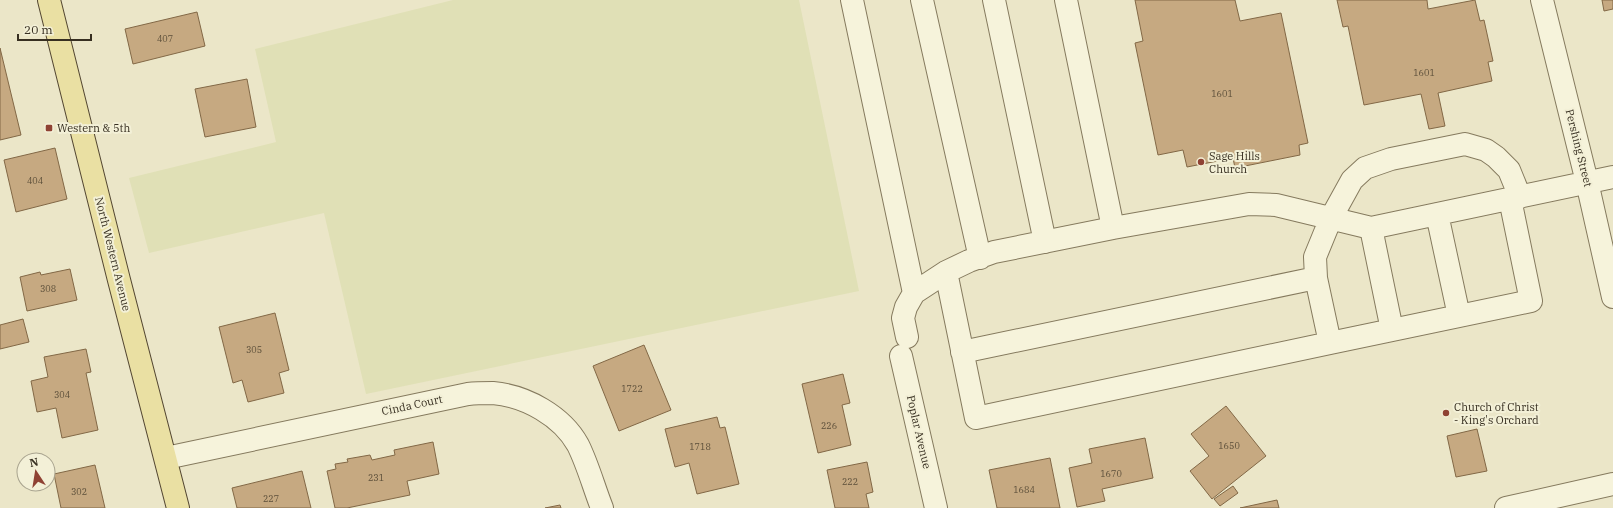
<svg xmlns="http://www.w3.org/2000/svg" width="1613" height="508" font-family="'IBM Plex Serif',serif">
<rect width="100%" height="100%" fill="#ebe6c8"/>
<path fill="#e0e0b6" d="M453,0H799L859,291L366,394L324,213L149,253L129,178L276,142L255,49Z"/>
<path fill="#c6a981" stroke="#826846" d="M1135,0H1235L1240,21L1281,13L1308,143L1299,145L1300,155L1235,168L1233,158L1187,167L1183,150L1158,155L1135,43L1143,41Z
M1337,0H1427L1428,9L1475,0L1480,21L1484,20L1493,61L1488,62L1492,81L1438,93L1445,126L1429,129L1421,94L1364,105L1348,26L1343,27Z
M1602,0H1613V9L1604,11Z
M197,12L205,46L133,64L125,29Z
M0,48L21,135L0,140Z
M247,79L256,127L205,137L195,89Z
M55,148L67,199L16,212L4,160Z
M70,269L77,300L27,311L20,277L40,272L41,275Z
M275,313L289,370L279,373L284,393L248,402L242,380L233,383L219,327Z
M23,319L29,342L0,349V325Z
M644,345L671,410L619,431L593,366Z
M86,349L91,372L86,373L98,430L62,438L56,408L37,412L31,381L48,377L44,357Z
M843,374L850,403L842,405L851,445L818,453L802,384Z
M1226,406L1266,456L1212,499L1190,471L1209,456L1191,434Z
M717,417L720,428L725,427L739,484L697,494L689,463L675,467L665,429Z
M1477,429L1487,471L1456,477L1447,436Z
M1145,438L1153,478L1102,489L1105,501L1077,507L1069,468L1092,463L1089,449Z
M433,442L439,474L407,481L410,495L347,508H335L327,471L336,469L335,464L348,462L347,459L370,455L372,460L395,455L394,450Z
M1050,458L1060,508H997L989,470Z
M867,462L873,492L866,494L869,508H835L827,470Z
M95,465L105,508H61L54,474Z
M302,471L311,508H237L232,488Z
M1233,486L1238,493L1220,506L1214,499Z
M1277,500L1279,508H1240Z
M560,505L561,508H545Z"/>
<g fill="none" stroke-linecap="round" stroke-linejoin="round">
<g stroke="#857a5e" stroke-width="24">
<path id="minor" d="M852,0L914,293
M922,0L980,258
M994,0L1045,242
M1542,0L1587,182L1613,297
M1437,214L1459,316
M1113,228L1249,204L1276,205L1371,228
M946,272L976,418L1330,343L1316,278L962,352
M1316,278L1315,257L1331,218L1352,180L1365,168L1391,159L1465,144L1486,150L1496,157L1509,170L1520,197
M1392,330L1371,228L1613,177
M907,337L903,318L906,307L914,293L946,272L969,261L994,252L1113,228L1066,0
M1330,343L1531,301L1510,199
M901,356L936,508
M166,458L468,394C476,393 485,393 493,393C526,396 562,416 578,445C588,465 594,488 602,508
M1506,508L1613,484"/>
</g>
<g stroke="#544732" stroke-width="24">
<path id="major" d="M49,0L119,280L178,508"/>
</g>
<use href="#minor" stroke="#f6f3db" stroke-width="22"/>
<use href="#major" stroke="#eae0a3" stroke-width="22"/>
</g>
<g fill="#8f4233" stroke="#f3f0d7" stroke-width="1.5">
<rect x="45" y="124" width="8" height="8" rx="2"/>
<circle cx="1201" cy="162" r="4"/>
<circle cx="1446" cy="413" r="4"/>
</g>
<g text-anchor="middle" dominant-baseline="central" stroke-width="4" stroke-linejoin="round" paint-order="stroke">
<g font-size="9" fill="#5b4e39">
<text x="165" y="38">407</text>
<text x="1424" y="72">1601</text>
<text x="1222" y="93">1601</text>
<text x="35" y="180">404</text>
<text x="48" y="288">308</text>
<text x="254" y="349">305</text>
<text x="632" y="388">1722</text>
<text x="62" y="394">304</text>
<text x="829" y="425">226</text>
<text x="1229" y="445">1650</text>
<text x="700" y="446">1718</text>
<text x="1111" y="473">1670</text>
<text x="376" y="477">231</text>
<text x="850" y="481">222</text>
<text x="1024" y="489">1684</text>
<text x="79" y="491">302</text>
<text x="271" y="498">227</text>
</g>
<g font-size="11" fill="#372f21" stroke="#f3f0d7" text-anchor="start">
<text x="57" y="128">Western &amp; 5th</text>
<text x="1209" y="156">Sage Hills<tspan x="1209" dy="13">Church</tspan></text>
<text x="1454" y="407">Church of Christ<tspan x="1454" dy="13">- King's Orchard</tspan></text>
</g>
<g font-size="11" fill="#372f21" stroke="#f3f0d7">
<text transform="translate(1579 148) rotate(76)">Pershing Street</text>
<text transform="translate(113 254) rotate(76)">North Western Avenue</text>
<text transform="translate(412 405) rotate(-12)">Cinda Court</text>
<text transform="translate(919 432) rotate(77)">Poplar Avenue</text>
</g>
</g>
<g transform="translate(36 472) rotate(348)"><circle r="19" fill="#f3f0d7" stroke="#a8a38e"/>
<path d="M0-3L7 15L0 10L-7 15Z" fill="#8f4233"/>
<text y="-6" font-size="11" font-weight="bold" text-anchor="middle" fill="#372f21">N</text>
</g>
<path d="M18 34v6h73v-6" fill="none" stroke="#372f21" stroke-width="2"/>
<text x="24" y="34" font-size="12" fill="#372f21" stroke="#f3f0d7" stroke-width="3" paint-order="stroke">20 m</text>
</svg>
